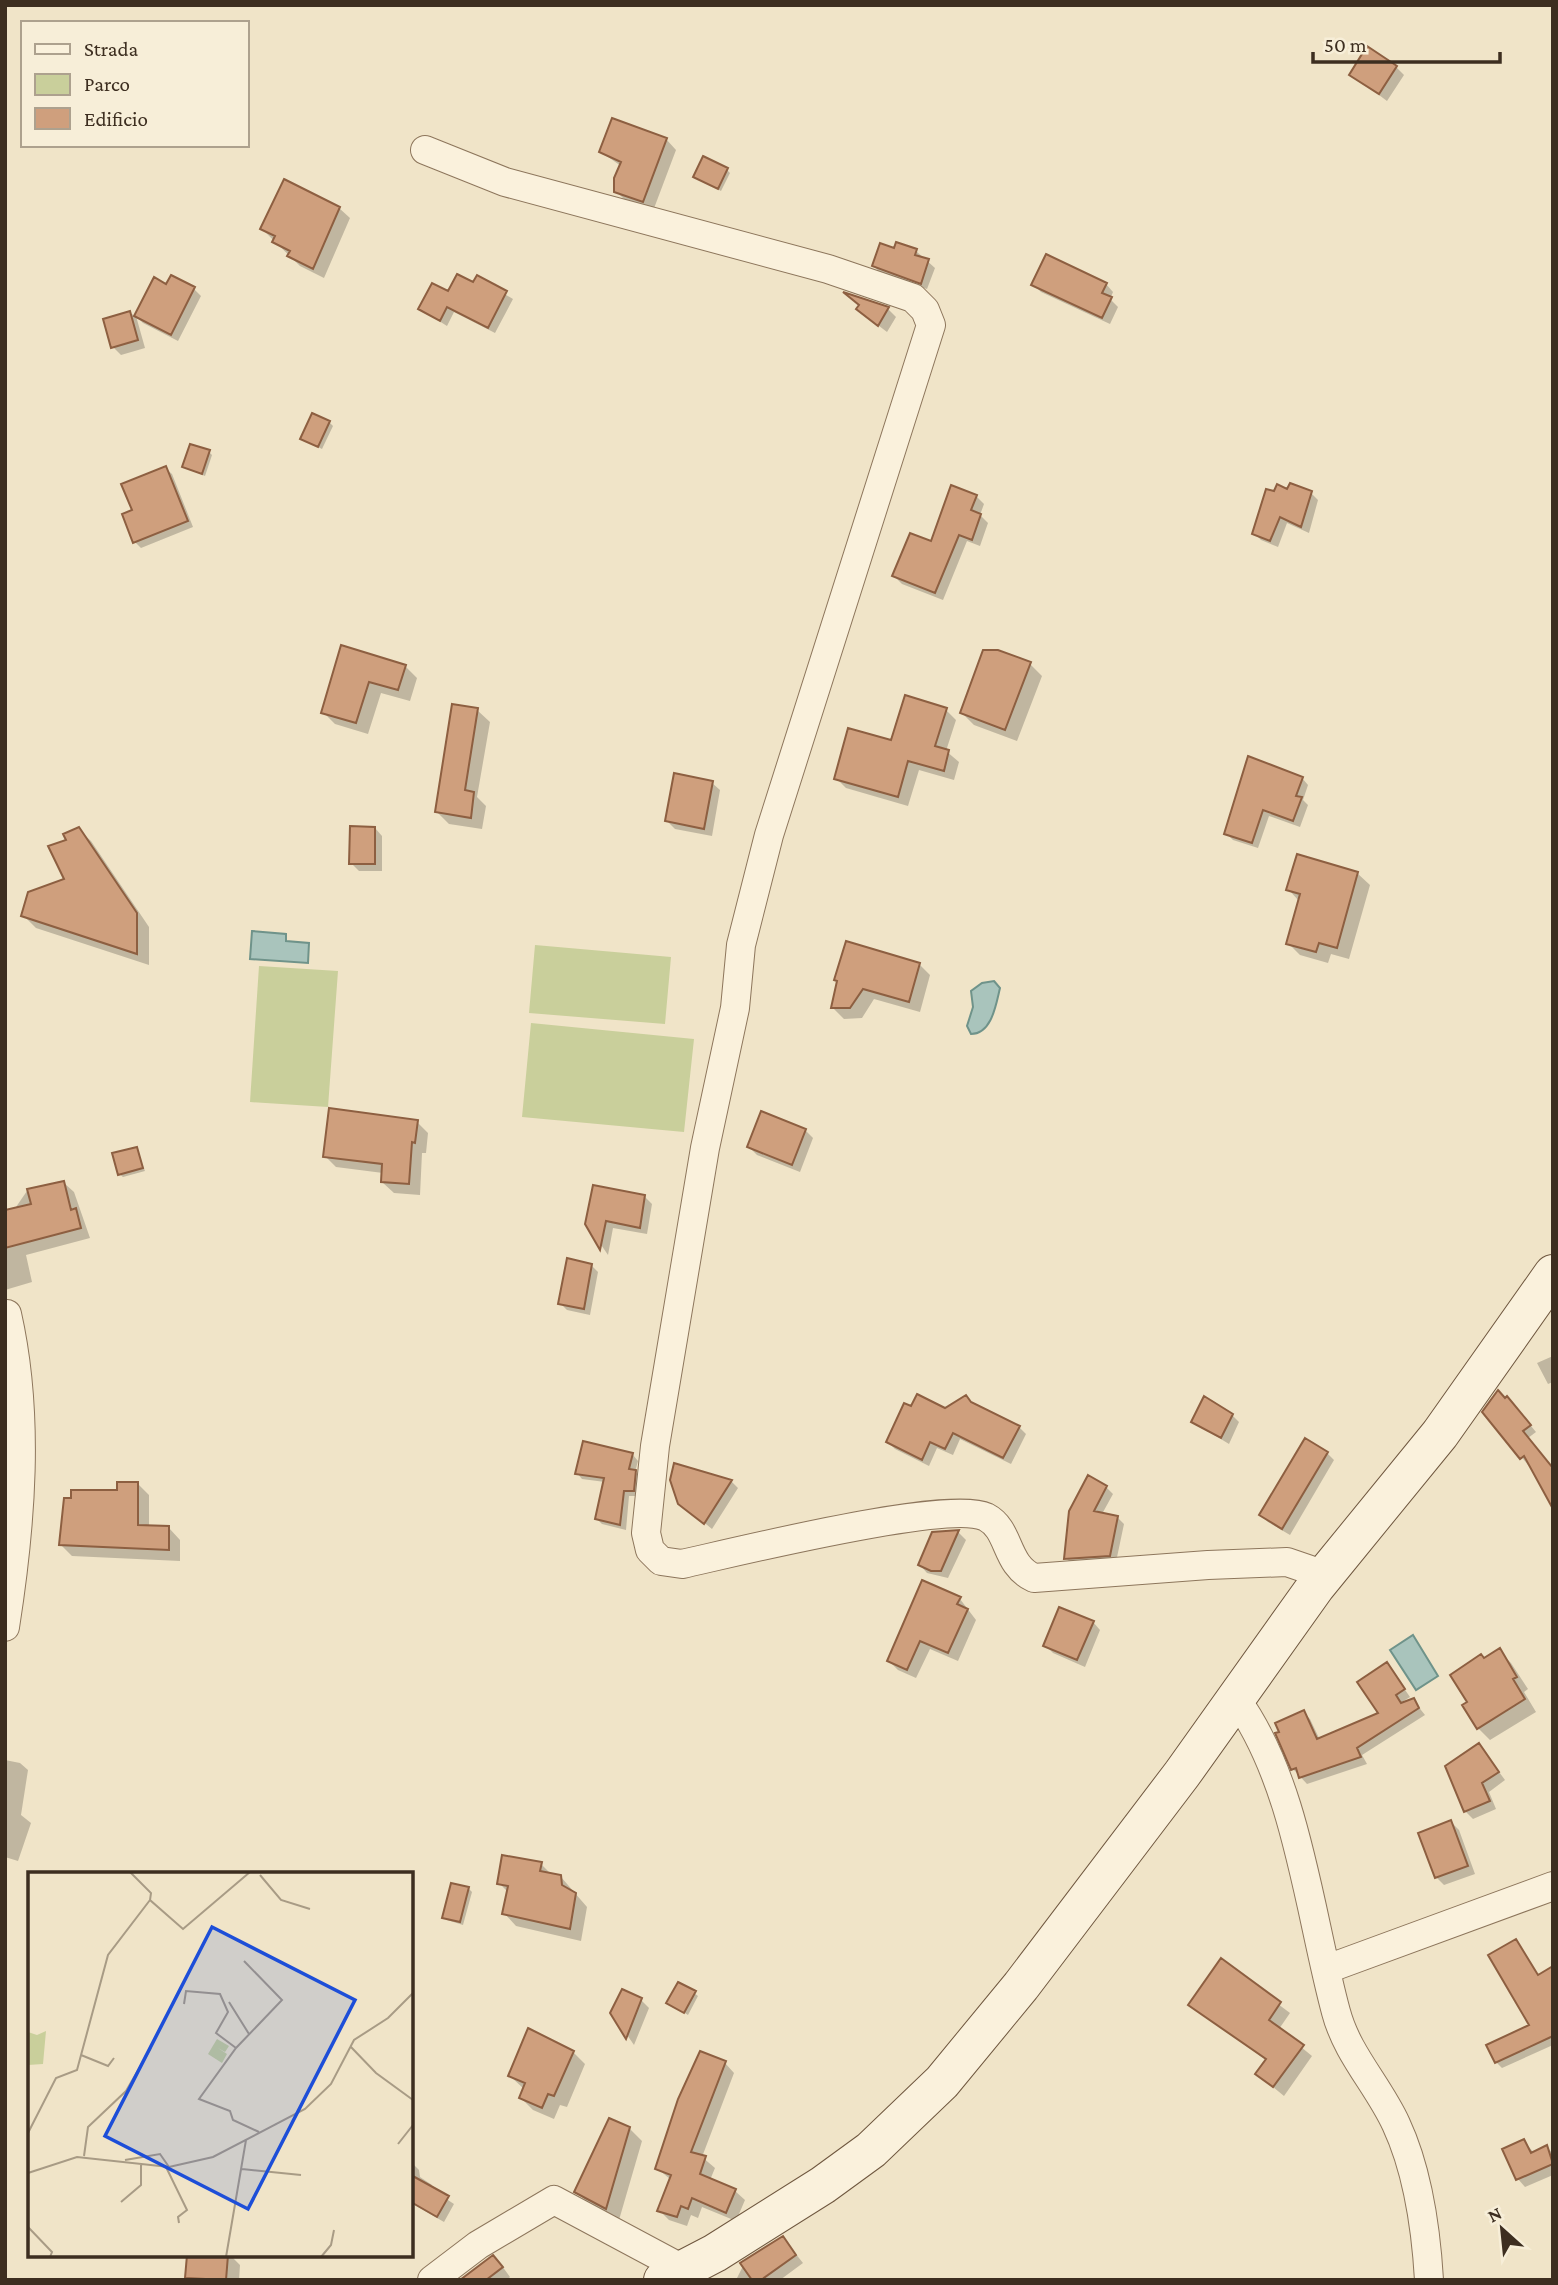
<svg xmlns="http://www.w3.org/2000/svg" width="1558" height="2285" font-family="'Crimson Pro',serif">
<rect width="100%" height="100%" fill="#f0e4c8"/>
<path fill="#c9cf9b" d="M535,945L671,957L665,1024L529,1013Z
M259,966L338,971L328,1107L250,1102Z
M531,1023L694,1039L684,1132L522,1117Z"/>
<path fill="#a9c4bc" stroke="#6f938a" stroke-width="2" d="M252,931L286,934V941L309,943L308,963L250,959Z
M994,981L1000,988C996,1004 992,1034 971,1034L967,1026L973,1007L971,991L982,983Z
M1413,1635L1438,1676L1416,1690L1390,1650Z"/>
<path fill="#0003" d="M1396,67L1404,75L1387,101L1351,74Z
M666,139L676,150L653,211L627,202L616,191L621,166L601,152Z
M727,170L730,173L721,191L695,176Z
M339,208L350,218L324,278L300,266L262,229Z
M895,250L916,251L935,268L927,289L880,273L874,266Z
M477,278L513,299L495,333L454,312L447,326L420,309L449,293L474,285Z
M1033,284H1106L1113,292L1110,299L1118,307L1110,324L1041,292Z
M167,286L194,289L201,296L178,341L143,323L136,316Z
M849,296L888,309L896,317L887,332L866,316L861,306Z
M129,313L136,316L145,348L121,355L113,347Z
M329,422L333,426L322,449L302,439Z
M209,452L212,455L205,476L184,467Z
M165,468L172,474L193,527L141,548L135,542L134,511Z
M1288,491L1311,493L1318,500L1309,533L1287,523L1278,547L1261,540L1254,533L1275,493Z
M976,496L984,504L980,515L988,523L980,546L967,541L943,600L902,584L894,576L932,543Z
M342,647L405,666L417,678L410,701L381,693L368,734L335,724L323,712Z
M1030,664L1042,676L1017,741L974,725L962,713Z
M477,710L490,722L477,797L486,806L482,829L449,824L437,812Z
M946,710L956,720L946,751L959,762L954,780L919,770L908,806L846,788L836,778Z
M1302,778L1308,785L1303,800L1308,805L1300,827L1269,816L1258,848L1233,840L1226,833Z
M712,783L720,790L712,836L675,829L667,821Z
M375,828L382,836V871H359L351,863Z
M78,829L91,841L149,927V965L36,928L23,915L66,880L68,841Z
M1357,873L1370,885L1349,959L1331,954L1328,963L1300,955L1288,943L1299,901L1288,889Z
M847,943L919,964L930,975L920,1012L874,999L862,1018L844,1019L833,1008Z
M417,1122L428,1133L426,1153H422L420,1195L394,1193L382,1182L383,1173L336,1167L325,1156Z
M805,1130L813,1138L800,1172L757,1155L749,1147Z
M136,1149L145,1171L123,1177L119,1174Z
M64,1183L74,1192L90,1238L26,1255L32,1282L5,1290V1223L27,1191Z
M645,1197L652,1204L647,1234L613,1228L608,1255L587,1224Z
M591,1265L598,1272L590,1315L567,1310L560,1303Z
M1553,1356V1382L1548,1384L1537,1363Z
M1505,1400L1513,1404L1536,1432L1528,1438V1465L1485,1412Z
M974,1406L1019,1427L1026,1434L1011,1464L960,1439L953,1455L937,1448L929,1466L895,1449L888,1442L912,1408L945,1410Z
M1232,1415L1239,1422L1229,1444L1193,1422Z
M584,1443L633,1455L638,1461L635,1472L641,1477L639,1496H629L626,1530L602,1524L597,1519L605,1482L582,1479L577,1473Z
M1327,1453L1334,1460L1290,1535L1268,1522L1261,1515Z
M731,1481L738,1488L712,1529L684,1506Z
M138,1484L149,1495V1527L169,1528L180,1540V1561L72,1556L61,1545L118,1492Z
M1106,1487L1113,1494L1102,1514L1117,1517L1124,1524L1116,1562L1073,1565L1066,1558Z
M958,1532L966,1540L948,1578L927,1573L920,1565L933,1533Z
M960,1599L976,1620L958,1661L930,1649L916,1678L898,1670L889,1661Z
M1093,1622L1100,1630L1085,1667L1053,1653L1045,1645Z
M1499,1651L1511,1663L1528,1689L1524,1692L1536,1712L1490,1740L1478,1728L1469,1702L1484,1660Z
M1387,1664L1410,1697L1399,1704L1413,1700L1425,1715L1362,1755L1367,1764L1307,1784L1293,1769L1303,1712L1310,1719L1320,1740L1380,1714Z
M1479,1745L1505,1780L1489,1792L1496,1809L1473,1819L1465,1811Z
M5,1760L20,1763L28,1770L21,1815L31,1823L18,1861L5,1857Z
M1451,1822L1459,1830L1475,1874L1444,1885L1436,1877Z
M541,1864L552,1875L561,1877L587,1907L581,1941L516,1926L504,1913L509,1893L499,1883Z
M468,1888L472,1892L463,1925L447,1920L444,1917Z
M1516,1941L1539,1976L1553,1968V2045L1502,2068L1496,2062L1532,2026Z
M1221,1961L1290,2013L1279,2029L1312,2056L1284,2096L1257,2074L1267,2061L1190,2004Z
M694,1993L698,1996L688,2015L669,2003Z
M641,2000L649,2008L634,2045L612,2013Z
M573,2052L585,2064L567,2107L560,2105L554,2119L533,2110L521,2098L524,2089L510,2076Z
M725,2063L734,2073L702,2157L715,2168L710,2180L735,2191L745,2200L736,2221L702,2207L698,2218L691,2215L687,2226L669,2220L659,2210L671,2180L657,2168Z
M629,2128L642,2141L619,2220L589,2204L577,2192Z
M1524,2141L1534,2153L1547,2147L1553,2154V2175L1525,2187L1518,2179Z
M411,2162L419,2170L420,2177L432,2185H425L454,2204L444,2222L411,2203Z
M783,2238L803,2263L780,2280H736L743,2266Z
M188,2255H230L240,2265L239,2280H189L186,2277Z
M502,2266L510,2277L507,2280H463Z"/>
<path fill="#cf9f7d" stroke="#8d5f41" stroke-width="2" d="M1367,46L1397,66L1379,94L1349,75Z
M612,118L667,138L643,202L614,192V178L621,162L599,152Z
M703,156L728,168L718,189L693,177Z
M284,179L340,207L313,269L287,256L290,251L272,242L275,236L260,229Z
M896,242L917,249L915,255L929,259L921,284L872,266L880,243L894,248Z
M1046,254L1107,283L1102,293L1112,297L1102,318L1031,285Z
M457,274L473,282L477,275L507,291L488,328L447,307L440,321L418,309L432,283L448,291Z
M171,275L195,287L171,335L134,316L154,277L166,284Z
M843,292L889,307L878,326L856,309L859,305Z
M130,311L138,340L111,348L103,319Z
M312,413L330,421L318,447L300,439Z
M190,444L210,450L202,474L182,467Z
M166,466L188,521L133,543L122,514L132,510L121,484Z
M1290,483L1312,491L1301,527L1280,517L1270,541L1252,534L1266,489L1274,491L1277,484L1287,489Z
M951,485L977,495L971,510L981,514L972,540L959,535L935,593L892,576L910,533L931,541Z
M341,645L406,665L398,690L369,682L356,723L321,713Z
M983,650H998L1031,662L1005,730L960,713Z
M905,695L947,708L935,746L949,750L944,771L908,761L898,797L834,779L848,728L891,740Z
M452,704L478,708L465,790L474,792L471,818L435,812Z
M1248,756L1303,777L1296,796L1302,797L1293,821L1263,810L1252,843L1224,834Z
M674,773L713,781L704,829L665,821Z
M350,826L375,827V864H349Z
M79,827L137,913V954L21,916L28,892L64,879L48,846L66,840L63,834Z
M1297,854L1358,872L1337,948L1319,943L1316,952L1286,944L1300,894L1286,890Z
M846,941L920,963L909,1002L863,989L850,1008H831L837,981L834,980Z
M329,1108L418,1120L415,1143L412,1142L409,1184L381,1182L382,1164L323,1157Z
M761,1111L806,1129L792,1165L747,1147Z
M137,1147L143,1168L118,1175L112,1153Z
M64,1181L71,1210L76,1208L81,1228L5,1248V1210L31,1204L27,1189Z
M593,1185L645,1195L640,1228L606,1221L600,1250L585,1224Z
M567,1258L592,1264L584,1309L558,1304Z
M1498,1390L1505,1398L1507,1396L1531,1425L1523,1431L1553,1468V1509L1524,1456L1520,1459L1482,1412Z
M917,1394L945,1408L966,1395L971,1402L1020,1426L1003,1458L953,1433L945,1449L930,1442L922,1460L886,1442L904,1403L911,1406Z
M1204,1396L1233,1414L1221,1438L1191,1422Z
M1305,1438L1328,1452L1282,1529L1259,1515Z
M583,1441L633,1453L629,1469L636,1470L634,1491H624L620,1525L595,1519L604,1478L575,1474Z
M674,1463L732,1480L704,1524L678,1504L670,1480Z
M1088,1475L1107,1486L1094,1511L1118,1516L1110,1556L1064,1559L1069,1511Z
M117,1482H138V1525L169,1526V1550L59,1545L64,1498H71V1490H117Z
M959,1530L941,1571H931L918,1565L932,1532Z
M922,1580L961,1597L957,1604L968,1609L948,1653L920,1641L907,1670L887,1661Z
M1059,1607L1094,1621L1077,1660L1043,1646Z
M1500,1648L1517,1677L1513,1679L1525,1699L1477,1729L1462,1705L1467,1702L1450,1675L1481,1654L1484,1658Z
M1387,1662L1405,1689L1396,1695L1401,1703L1414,1698L1419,1708L1357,1748L1361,1757L1299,1778L1296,1768L1291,1770L1275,1733L1279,1732L1275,1723L1304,1710L1317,1739L1378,1713L1357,1682Z
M1479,1743L1499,1772L1482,1783L1490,1801L1464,1812L1445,1766Z
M1451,1820L1468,1866L1435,1878L1418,1833Z
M502,1855L542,1862L540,1871L561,1875L562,1885L576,1893L570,1929L502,1914L508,1886L497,1884Z
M451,1883L469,1887L460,1922L442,1918Z
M1516,1939L1538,1975L1553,1966V2036L1495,2063L1486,2045L1529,2025L1488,1955Z
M1221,1958L1281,2002L1269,2020L1304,2045L1273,2087L1255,2074L1266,2059L1188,2005Z
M678,1982L696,1991L684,2013L666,2003Z
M622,1989L642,1998L626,2039L610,2013Z
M528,2028L574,2051L554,2096L548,2094L542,2108L519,2098L525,2083L508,2076Z
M700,2051L726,2061L691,2152L706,2156L700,2174L736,2189L726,2213L692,2198L688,2209L681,2206L677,2217L657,2211L671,2175L655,2169L678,2099Z
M609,2118L630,2127L606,2209L574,2192Z
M1524,2139L1531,2153L1547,2145L1553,2164L1516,2180L1502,2149Z
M411,2175L449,2196L437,2217L411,2202Z
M783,2236L796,2255L761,2280H752L740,2263Z
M187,2255H228L226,2280L185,2278Z
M493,2255L503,2267L486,2280H460Z"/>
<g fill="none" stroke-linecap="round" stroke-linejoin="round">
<g stroke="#8d765c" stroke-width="30">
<path id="street" d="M425,150L505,182L828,269L913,298L925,310L931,325L769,835L741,945L735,1008L705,1148L655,1446L646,1533L650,1550L661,1561L682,1564C732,1553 949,1499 986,1517C1011,1530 1004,1564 1034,1578L1208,1565L1287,1562L1325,1575
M5,1627C21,1525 30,1416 7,1314
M1236,1699C1297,1783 1309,1912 1336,2012C1347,2054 1378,2085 1396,2124C1418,2171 1426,2229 1429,2280
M1327,1969L1553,1886
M432,2280L478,2245L554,2200L683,2269"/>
</g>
<g stroke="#6f573f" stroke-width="40">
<path id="secondary" d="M663,2280L715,2253L823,2185L871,2150L942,2082L1021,1986L1182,1774L1316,1586L1440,1434L1553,1274"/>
</g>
<use href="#street" stroke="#faf1dc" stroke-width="28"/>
<use href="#secondary" stroke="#faf1dc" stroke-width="38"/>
</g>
<g transform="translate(28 1872)">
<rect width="385" height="385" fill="#f0e4c8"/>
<path d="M18,159L15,192L0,193V160L9,163ZM189,167L201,174L197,180L190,176L199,182L194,191L180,182Z" fill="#c9cf9b"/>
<path fill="none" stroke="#a89b85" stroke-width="2" d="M102,0L123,21L122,28L155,57L222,0M232,3L253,28L282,37M216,89L254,128L208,176L171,227L202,239L205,248L231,260M201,130L221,162M156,132L158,119L192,122L200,140L188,161L208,176M322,174L348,201L385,228M53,183L80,194L86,186M0,261L28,206L49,198L80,83L122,28M370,272L385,253M56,284L60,255L98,219L123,176M97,288L132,282L141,295M138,295L159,338L150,345L151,351M214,297L273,303M0,301L49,285L141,295L185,285L277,237L303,212L326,168L360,146L385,121M93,330L113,313V292M0,355L24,380L22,385M198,385L218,268M293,385L303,373L306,358"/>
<path fill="#1d4ed8" fill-opacity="0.15" stroke="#1d4ed8" stroke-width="3.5" d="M184,55L327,128L220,337L77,264Z"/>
<rect width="385" height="385" fill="none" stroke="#3d2e20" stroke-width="3.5"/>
</g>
<rect width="1558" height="2285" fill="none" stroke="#3d2e20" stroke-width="14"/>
<rect x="21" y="21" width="228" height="126" fill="#f7eed8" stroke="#ada18e" stroke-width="2"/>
<rect x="35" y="44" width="35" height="10" fill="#faf1dc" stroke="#ada18e" stroke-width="2"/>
<text x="84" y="56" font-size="21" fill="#3d2e20">Strada</text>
<rect x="35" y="74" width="35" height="21" fill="#c9cf9b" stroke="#ada18e" stroke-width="2"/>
<text x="84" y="91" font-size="21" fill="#3d2e20">Parco</text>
<rect x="35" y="108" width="35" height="21" fill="#cf9f7d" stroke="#ada18e" stroke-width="2"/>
<text x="84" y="126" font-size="21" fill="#3d2e20">Edificio</text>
<g transform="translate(1502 2229) rotate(333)" stroke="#f7eed8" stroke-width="5" paint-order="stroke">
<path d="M0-5L12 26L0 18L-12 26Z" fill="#3d2e20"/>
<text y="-10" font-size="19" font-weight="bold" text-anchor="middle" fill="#3d2e20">N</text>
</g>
<path d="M1313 52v10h187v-10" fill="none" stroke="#3d2e20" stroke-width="3.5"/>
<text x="1324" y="52" font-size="21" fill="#3d2e20" stroke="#f7eed8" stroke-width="5" paint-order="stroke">50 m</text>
</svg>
